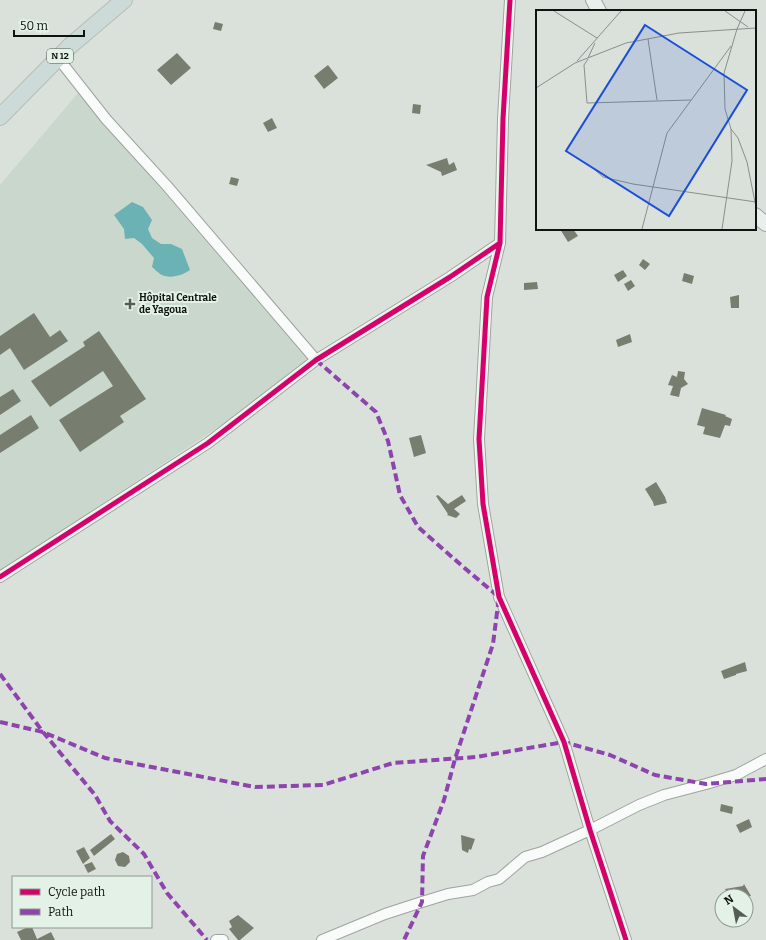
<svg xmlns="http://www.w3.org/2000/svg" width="766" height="940" font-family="Bitter,serif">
<rect width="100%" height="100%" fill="#dae1db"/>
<path fill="#cad7cc" d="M78,93L313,365L0,571V185Z"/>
<path fill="#6bb2b4" d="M132,202L143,207L152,220L148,229L152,238L161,244H171L182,249L190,270C183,275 171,279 162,275C159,274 155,269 152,267L154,258L142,244L134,238L125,239L124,229L114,215Z"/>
<path fill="#787e6f" d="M215,22L223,24L221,31L213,29Z
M177,53L191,68L171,85L157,70Z
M328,65L338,78L324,89L314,76Z
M413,104L421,105L420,114L412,113Z
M272,118L277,128L268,132L263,123Z
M447,158L449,165L454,162L457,170L442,176L441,172L426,165Z
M231,177L239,179L237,186L229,184Z
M560,229H573L578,236L568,242Z
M643,259L650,264L645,270L639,265Z
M623,270L627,276L618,282L614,275Z
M684,273L694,276L692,284L682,281Z
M631,280L635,286L628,291L624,284Z
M537,282L538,289L524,290V283Z
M739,295V308H731L730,297Z
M34,313L50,337L60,330L68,341L24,370L10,348L0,355V336Z
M99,331L146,399L120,416L124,422L80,452L59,420L113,386L103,371L50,407L31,381L85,346L83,342Z
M630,334L632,342L618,347L616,340Z
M678,371L685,372L684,379L688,384L681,388L679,397L670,395L673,386L668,385L672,375L677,377Z
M13,389L21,401L0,415V397Z
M702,408L726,415L725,416L732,419L730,426L725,425L720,438L703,434L705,427L697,425Z
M31,415L39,428L0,453V435Z
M421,435L426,453L414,457L409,438Z
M656,482L665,497L667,503L654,506L653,502L645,489Z
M438,495L448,504L462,495L466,501L454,509L460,514L456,518L447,515L448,514L436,496Z
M745,662L747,671L736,674V675L724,679L721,671Z
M721,804L733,807L732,814L720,811Z
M749,819L752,827L740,833L736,825Z
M111,834L115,839L94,856L90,850Z
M461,835L475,839L471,850L469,849L468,853L462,850Z
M84,847L90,858L83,864L76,851Z
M123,852L129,856L130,862L125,867L118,866L115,860L117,854Z
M92,862L96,869L88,873L84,865Z
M744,884L751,896H740L741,893L726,891L725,889L743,886Z
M238,915L254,928L240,940H238L229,929L232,927L229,921Z
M28,927H32L37,939L51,932L55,940H21L17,932Z"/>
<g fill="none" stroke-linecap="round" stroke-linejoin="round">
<g stroke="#9ea39e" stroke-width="12">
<path id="minor" d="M510,0L503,119L500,243L487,297L479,439L483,504L499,597L564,742L590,830L626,940
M58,58L106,119L167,186L316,360
M0,577L208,443L316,360L450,277L500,243
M216,940H223
M322,940L385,914L422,902L448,894L473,890L488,882L499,879L525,857L542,852L590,830L639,805L664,795L706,784L736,775L766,759"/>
</g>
<g stroke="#9ea39e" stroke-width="16">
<path id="secondary" d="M593,0L599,11
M755,215L766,224"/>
</g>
<g stroke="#b8bcb9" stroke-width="18">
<path id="trunk" d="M0,117L70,46L124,0"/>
</g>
<use href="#minor" stroke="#f9fafa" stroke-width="10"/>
<use href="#secondary" stroke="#e8efed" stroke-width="14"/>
<use href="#trunk" stroke="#ccdbd7" stroke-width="16"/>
<path stroke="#8e44ad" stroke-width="4" stroke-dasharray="8 4" stroke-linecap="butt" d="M316,360L376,412L388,441L400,495L418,527L461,565L499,597L493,644L455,759L444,800L423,856L422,902L404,940
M0,674L43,732L95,795L110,821L144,854L167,893L207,940
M0,722L43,732L105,758L255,787L323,785L393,763L476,757L564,742L610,755L655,775L706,784L766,779"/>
<g stroke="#e4f1e6" stroke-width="8">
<path id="cycleway" d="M510,0L503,119L500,243L487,297L479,439L483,504L499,597L564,742L590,830L626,940
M0,577L208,443L316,360L450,277L500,243"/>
</g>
<use href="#cycleway" stroke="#d6006c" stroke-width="5"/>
</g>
<path fill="#565b57" stroke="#e4f1e6" stroke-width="1.5" d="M128 298h4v4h4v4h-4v4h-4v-4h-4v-4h4z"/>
<g text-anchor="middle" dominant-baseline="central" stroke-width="4" stroke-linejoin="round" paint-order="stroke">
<rect fill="#e4f1e6" stroke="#4f5650" stroke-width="1" x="47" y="49" width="26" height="14" rx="3"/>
<g font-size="9" font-weight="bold" fill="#0f1310">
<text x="60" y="56">N 12</text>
</g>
<g font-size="10" font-weight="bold" fill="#0f1310" stroke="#e4f1e6" text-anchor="start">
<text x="139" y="298">Hôpital Centrale<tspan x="139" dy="12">de Yagoua</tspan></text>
</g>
</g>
<g transform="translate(536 10)">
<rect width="220" height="220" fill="#dae1db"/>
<path fill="none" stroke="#898f8a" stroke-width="1" d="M18,1L61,28M189,1L212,17M201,19L209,1M112,29L121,90M52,48L59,33M52,49L48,55L51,93L155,90M41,51L85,1M0,78L39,53L90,33L143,23L220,18M195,119L202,128L211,152L220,197M58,159L67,167L97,174L220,192M106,219L131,123L195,36M186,219L196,151L195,119L189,99L188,63L201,19"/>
<path fill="#1d4ed8" fill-opacity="0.15" stroke="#1d4ed8" stroke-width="2" d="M109,15L211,80L133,206L30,141Z"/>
<rect width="220" height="220" fill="none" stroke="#0f1310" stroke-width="2"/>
</g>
<rect x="12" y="876" width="140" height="52" fill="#e4f1e6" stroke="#8f9890"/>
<rect x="20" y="889" width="20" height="6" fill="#d6006c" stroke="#8f9890"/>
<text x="48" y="896" font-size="12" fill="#0f1310">Cycle path</text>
<rect x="20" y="909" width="20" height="6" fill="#8e44ad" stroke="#8f9890"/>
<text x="48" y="916" font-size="12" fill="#0f1310">Path</text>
<g transform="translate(734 908) rotate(328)"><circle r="19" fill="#e4f1e6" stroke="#8f9890"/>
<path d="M0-3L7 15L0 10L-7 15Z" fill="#565b57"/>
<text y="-6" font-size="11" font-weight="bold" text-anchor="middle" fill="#0f1310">N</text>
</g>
<path d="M14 30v6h70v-6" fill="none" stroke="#0f1310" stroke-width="2"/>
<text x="20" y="30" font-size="12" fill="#0f1310" stroke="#e4f1e6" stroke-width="3" paint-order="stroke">50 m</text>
</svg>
